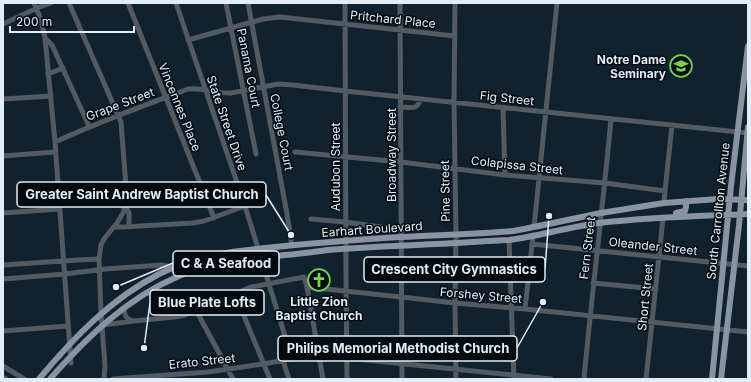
<svg xmlns="http://www.w3.org/2000/svg" width="751" height="382" font-family="Inter,sans-serif">
<rect width="100%" height="100%" fill="#10222e"/>
<g fill="none" stroke-linecap="round" stroke-linejoin="round">
<path stroke="#545a62" stroke-width="5" d="M34,3L41,20L45,38L55,142L71,363
M69,3L121,122L127,199L123,213L117,223L104,239L101,245L99,259L101,313L105,366L104,379
M128,3L214,218
M176,3L245,206L292,359
M226,3L256,154
M248,3L287,214L292,246
M345,3L346,277L347,379
M400,3L402,379
M455,3L454,102L456,235L455,303L456,379
M3,24L37,8L51,3
M45,38L52,45L89,126
M188,40L231,28L263,19L280,17L455,36
M48,74L63,68
M3,99L51,96
M400,107C410,107 418,111 420,99
M503,108L505,175
M55,142C98,122 143,106 188,89C203,87 216,94 231,93L278,84L293,85L345,91L748,133
M295,152L401,162L505,175L605,183L665,191
M3,156L55,152
M664,203L665,191L672,125
M125,206L129,213V227
M3,213L60,209
M311,219L345,222L389,228H401
M114,227H123L193,223L204,221L245,206
M534,227L557,3
M509,240L514,379
M532,244L748,266
M3,265L77,260L99,259
M3,279L65,274L105,269L161,265L173,267
M593,283L656,289
M307,287L401,297L455,303L525,309L748,332
M235,294L270,379
M124,308C125,316 125,318 133,321
M525,309L533,236
M196,310L233,379
M103,325L134,321L175,317L185,315L251,287L304,277L307,287L323,379
M3,331L68,326
M283,361L289,379
M3,366L24,379
M3,377L6,379
M113,379L208,372L263,364L318,354L347,358L551,379
M584,379C592,292 603,206 611,119
M646,379L663,218"/>
<path stroke="#8893a4" stroke-width="6" d="M676,213L685,211L686,207V201
M39,379C74,337 111,299 159,274C202,252 248,250 295,245C330,242 365,239 401,237C438,235 476,234 513,231L524,229L601,213L664,203L718,199L748,200
M50,379C87,337 127,298 179,276C213,261 249,259 285,255C299,254 313,252 328,250C364,247 400,246 436,244C460,243 485,241 509,240C539,236 568,227 599,223C648,217 698,216 748,214
M712,379L731,186L748,46
M721,379L739,225L748,127"/>
</g>
<defs>
<g id="school-ring" transform="scale(1.15)"><circle r="9.5" fill="#040b10" stroke="#79d157" stroke-width="1.5"/><path d="M0-5L7-2L0 1L-7-2ZM-4 1L0 2.5L4 1V4Q0 6-4 4Z" fill="#79d157"/></g>
<g id="church-ring" transform="scale(1.15)"><circle r="9.5" fill="#040b10" stroke="#79d157" stroke-width="1.5"/><path d="M-1.2-6h2.4v3.5h3.3v2.4h-3.3V6h-2.4V-.1h-3.3v-2.4h3.3Z" fill="#79d157"/></g>
</defs>
<g fill-rule="evenodd">
<use href="#school-ring" x="681" y="66"/>
<use href="#church-ring" x="319" y="280"/>
</g>
<g text-anchor="middle" dominant-baseline="central" stroke-width="3" stroke-linejoin="round" paint-order="stroke">
<g font-size="12" fill="#e2edf6" stroke="#040b10">
<text transform="translate(393 19) rotate(6)">Pritchard Place</text>
<text transform="translate(249 68) rotate(79)">Panama Court</text>
<text transform="translate(507 98) rotate(6)">Fig Street</text>
<text transform="translate(120 104) rotate(-21)">Grape Street</text>
<text transform="translate(180 107) rotate(68)">Vincennes Place</text>
<text transform="translate(227 123) rotate(71)">State Street Drive</text>
<text transform="translate(282 132) rotate(79)">College Court</text>
<text transform="translate(391 155) rotate(-90)">Broadway Street</text>
<text transform="translate(517 165) rotate(6)">Colapissa Street</text>
<text transform="translate(335 167) rotate(-90)">Audubon Street</text>
<text transform="translate(445 191) rotate(-91)">Pine Street</text>
<text transform="translate(718 211) rotate(-84)">South Carrollton Avenue</text>
<text transform="translate(372 229) rotate(-4)">Earhart Boulevard</text>
<text transform="translate(653 246) rotate(6)">Oleander Street</text>
<text transform="translate(587 248) rotate(-83)">Fern Street</text>
<text transform="translate(481 295) rotate(5)">Forshey Street</text>
<text transform="translate(645 297) rotate(-84)">Short Street</text>
<text transform="translate(202 361) rotate(-6)">Erato Street</text>
</g>
<g font-size="12" font-weight="bold" fill="#e2edf6" stroke="#040b10" text-anchor="end">
<text x="666" y="59">Notre Dame<tspan x="666" dy="14">Seminary</tspan></text>
<text x="319" y="301" text-anchor="middle">Little Zion<tspan x="319" dy="14">Baptist Church</tspan></text>
</g>
</g>
<path fill="none" stroke="#e2edf6" stroke-width="1.5" d="M291 235L266 195M116 287L173 263M549 216L545 269M144 348L150 303M543 302L517 348"/>
<g fill="#e2edf6" stroke="#040b10" stroke-width="1.5">
<circle cx="291" cy="235" r="4"/>
<circle cx="116" cy="287" r="4"/>
<circle cx="549" cy="216" r="4"/>
<circle cx="144" cy="348" r="4"/>
<circle cx="543" cy="302" r="4"/>
</g>
<g fill="#040b10" stroke="#e2edf6" stroke-width="1.5">
<rect x="17" y="182" width="249" height="25" rx="4"/>
<rect x="173" y="251" width="106" height="25" rx="4"/>
<rect x="364" y="257" width="181" height="25" rx="4"/>
<rect x="150" y="290" width="114" height="25" rx="4"/>
<rect x="278" y="336" width="239" height="25" rx="4"/>
</g>
<g font-size="13" text-anchor="middle" font-weight="bold" fill="#e2edf6">
<text x="142" y="199">Greater Saint Andrew Baptist Church</text>
<text x="226" y="268">C &amp; A Seafood</text>
<text x="454" y="274">Crescent City Gymnastics</text>
<text x="207" y="307">Blue Plate Lofts</text>
<text x="398" y="353">Philips Memorial Methodist Church</text>
</g>
<rect width="751" height="382" fill="none" stroke="#e2edf6" stroke-width="8"/>
<path d="M10 26v6h124v-6" fill="none" stroke="#e2edf6" stroke-width="2"/>
<text x="16" y="26" font-size="12" fill="#e2edf6" stroke="#040b10" stroke-width="3" paint-order="stroke">200 m</text>
</svg>
